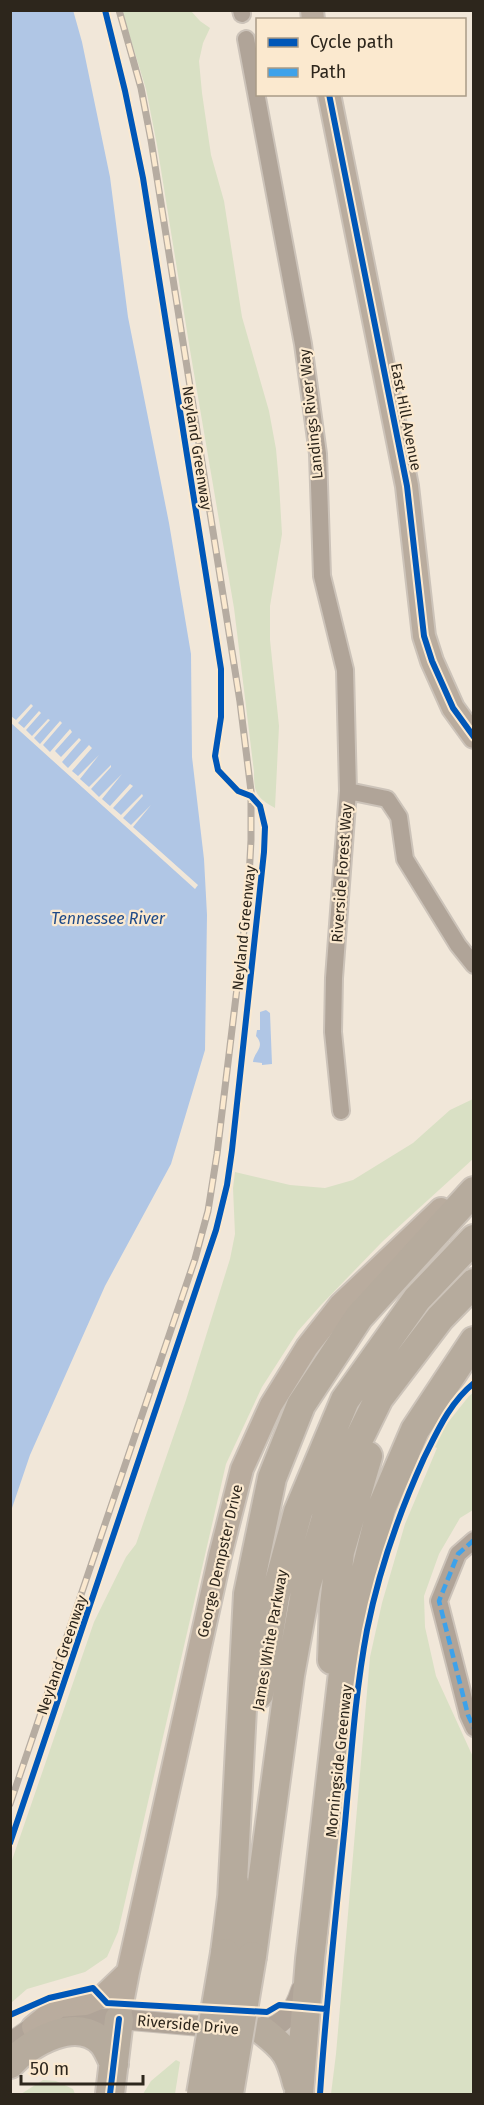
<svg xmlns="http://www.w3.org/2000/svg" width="484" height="2105" font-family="'Fira Sans',sans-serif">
<rect width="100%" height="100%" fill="#f1e7d9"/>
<path fill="#d9e0c4" d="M122,11H191L200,21L210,28L203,43L199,61L202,93L211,155L224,201L242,317L269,411L276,449L279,483L282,534L270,606V640L279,726L275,808C256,797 254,793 254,772L234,608L190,350L157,145L146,89Z
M473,1099V1159L383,1241L321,1305L298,1331L262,1387L226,1464L118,1932L107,1957L85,1972L27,1989L11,2003V1863L94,1622L126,1557L136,1544L186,1400L230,1259L235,1234L233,1188L235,1172L290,1185L325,1188L353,1180L413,1143L450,1110Z
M473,1393V1510L460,1518L439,1554L424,1596L425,1627L436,1676L473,1757V2094H331L336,2054L370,1657L382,1603L405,1524L437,1448L430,1445L469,1396Z
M176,2060L180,2062L175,2094H143L151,2081Z
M43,2080L56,2081L73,2089L75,2094H21Z"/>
<path fill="#b0c6e5" d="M73,10L82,42L110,177L128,317L169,523L191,654L192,757L204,859L207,915L205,1050L171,1164L105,1286L30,1455L11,1511L10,11Z
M266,1010L270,1013L272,1064L262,1065V1063L253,1062C254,1052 266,1047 256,1036L257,1030H260V1012Z"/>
<path fill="#f1e7d9" d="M31,704L33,706L18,723L24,728L39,711L41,713L26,730L32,736L48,719L50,720L34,738L40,744L60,721L62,723L43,745L50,752L70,729L72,732L55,751L61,757L79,738L81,740L62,762L68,768L89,745L92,748L72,771L78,776L99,755L80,779L89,787L111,765V767L91,789L99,797L122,774L102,799L110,806L130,784L133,786L113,808L121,815L142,794L143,796L123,818L131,825L151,805L133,827L198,885L195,889L11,723V716L16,720Z"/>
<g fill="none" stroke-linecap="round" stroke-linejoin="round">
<g stroke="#ccc3b9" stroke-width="20">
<path id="minor" d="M241,10L242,14
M246,39L303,344L318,454L322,576L345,670L348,791
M341,1111L333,1032L334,978L348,791L387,799L399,817L405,859L458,945L474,965
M474,1540L458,1554L439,1601L468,1715L474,1728"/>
</g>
<g stroke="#ccc3b9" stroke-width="22">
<path id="tertiary" d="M253,2030C280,2032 294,2013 301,1990
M10,2043L33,2027L71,2018L119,2019L224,2028"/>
</g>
<g stroke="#ccc3b9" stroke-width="26">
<path id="secondary" d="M312,10L313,20
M329,94L407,486L424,636L432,661L453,708L474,737
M119,2019L128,1972L220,1556L242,1469L271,1405L307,1347L340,1305L441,1209
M33,2027L59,2006L85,2004L102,1997L128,1972"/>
</g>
<g stroke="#ccc3b9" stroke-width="32">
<path id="motorway" d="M332,1660L334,1605L340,1552L368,1456
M259,1694L275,1597L298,1512L345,1400L417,1299L474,1239
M232,1900L248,1594L272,1478L301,1405L359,1317L474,1191
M225,1953L234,1882
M252,1956L290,1675L306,1587L329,1507L350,1457L379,1398L440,1318L474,1283
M263,2031C286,2049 290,2055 297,2083
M10,2064C30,2042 78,2015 103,2043C108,2049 111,2057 114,2064
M110,2094L119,2019
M299,2094L310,1959L345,1655L381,1509L415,1430L474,1341"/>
</g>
<use href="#minor" stroke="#b0a498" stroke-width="16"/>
<use href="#tertiary" stroke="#b0a498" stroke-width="20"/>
<use href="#secondary" stroke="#b9ac9e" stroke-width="22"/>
<use href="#motorway" stroke="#b6ab9d" stroke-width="28"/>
<g stroke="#b6aca1" stroke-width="7">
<path id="rail" d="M10,1804L195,1259L208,1211L217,1154L248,897L251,840V791L240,702L151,140L141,88L119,10"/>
</g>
<use href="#rail" stroke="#fbe9cf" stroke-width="4.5" stroke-dasharray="14" stroke-linecap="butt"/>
<g stroke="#ccc3b9" stroke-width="32" stroke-linecap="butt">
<path id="motorway-bridge" d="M201,2094L225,1953
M229,2094L252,1956"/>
</g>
<use href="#motorway-bridge" stroke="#b6ab9d" stroke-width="28"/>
<path stroke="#3ea2ea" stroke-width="4.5" stroke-dasharray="9 4.5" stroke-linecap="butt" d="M474,1540L458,1554L439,1601L468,1715L474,1728"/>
<g stroke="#fbe9cf" stroke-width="10">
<path id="cycleway" d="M329,94L407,486L424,636L432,661L453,708L474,737
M10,1843L216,1230L227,1185L232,1150L264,852L265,827L260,806L251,796L238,791L218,770L215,756L221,717V669L143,178L125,91L105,10
M10,2015L49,1998L93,1988L107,2003L267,2012L279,2005L326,2009
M110,2094L119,2019
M320,2094C326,2004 336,1914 345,1824C351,1759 355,1694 367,1630C379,1570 399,1513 424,1458C437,1432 450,1402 474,1383"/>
</g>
<use href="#cycleway" stroke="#0057b8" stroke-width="6"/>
</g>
<g text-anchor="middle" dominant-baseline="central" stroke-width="4.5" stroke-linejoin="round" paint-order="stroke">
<g font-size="15" fill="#2d261c" stroke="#fbe9cf">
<text transform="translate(311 414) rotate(-96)">Landings River Way</text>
<text transform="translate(406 417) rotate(79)">East Hill Avenue</text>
<text transform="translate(197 448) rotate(81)">Neyland Greenway</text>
<text transform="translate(342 873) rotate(-86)">Riverside Forest Way</text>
<text transform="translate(244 928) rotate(-84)">Neyland Greenway</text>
<text transform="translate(220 1561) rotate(-77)">George Dempster Drive</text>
<text transform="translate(270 1640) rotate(-80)">James White Parkway</text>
<text transform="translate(62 1655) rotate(-71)">Neyland Greenway</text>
<text transform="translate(339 1761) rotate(-84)">Morningside Greenway</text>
<text transform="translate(188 2025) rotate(5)">Riverside Drive</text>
</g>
<g font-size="16" font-style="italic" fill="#1f4a87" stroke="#fbe9cf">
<text x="108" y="918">Tennessee River</text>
</g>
</g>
<rect width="484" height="2105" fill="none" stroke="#2d261c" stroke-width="24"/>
<rect x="256" y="18" width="210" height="78" fill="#fbe9cf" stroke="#a99b87" stroke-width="1.5"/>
<rect x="268" y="38" width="30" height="9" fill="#0057b8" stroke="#a99b87" stroke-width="1.5"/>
<text x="310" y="48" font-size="18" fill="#2d261c">Cycle path</text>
<rect x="268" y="68" width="30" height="9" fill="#3ea2ea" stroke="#a99b87" stroke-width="1.5"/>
<text x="310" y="78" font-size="18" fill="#2d261c">Path</text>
<path d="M21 2075v9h122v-9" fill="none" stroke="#2d261c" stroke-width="3"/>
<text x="30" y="2075" font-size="18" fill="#2d261c" stroke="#fbe9cf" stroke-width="4.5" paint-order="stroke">50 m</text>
</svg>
